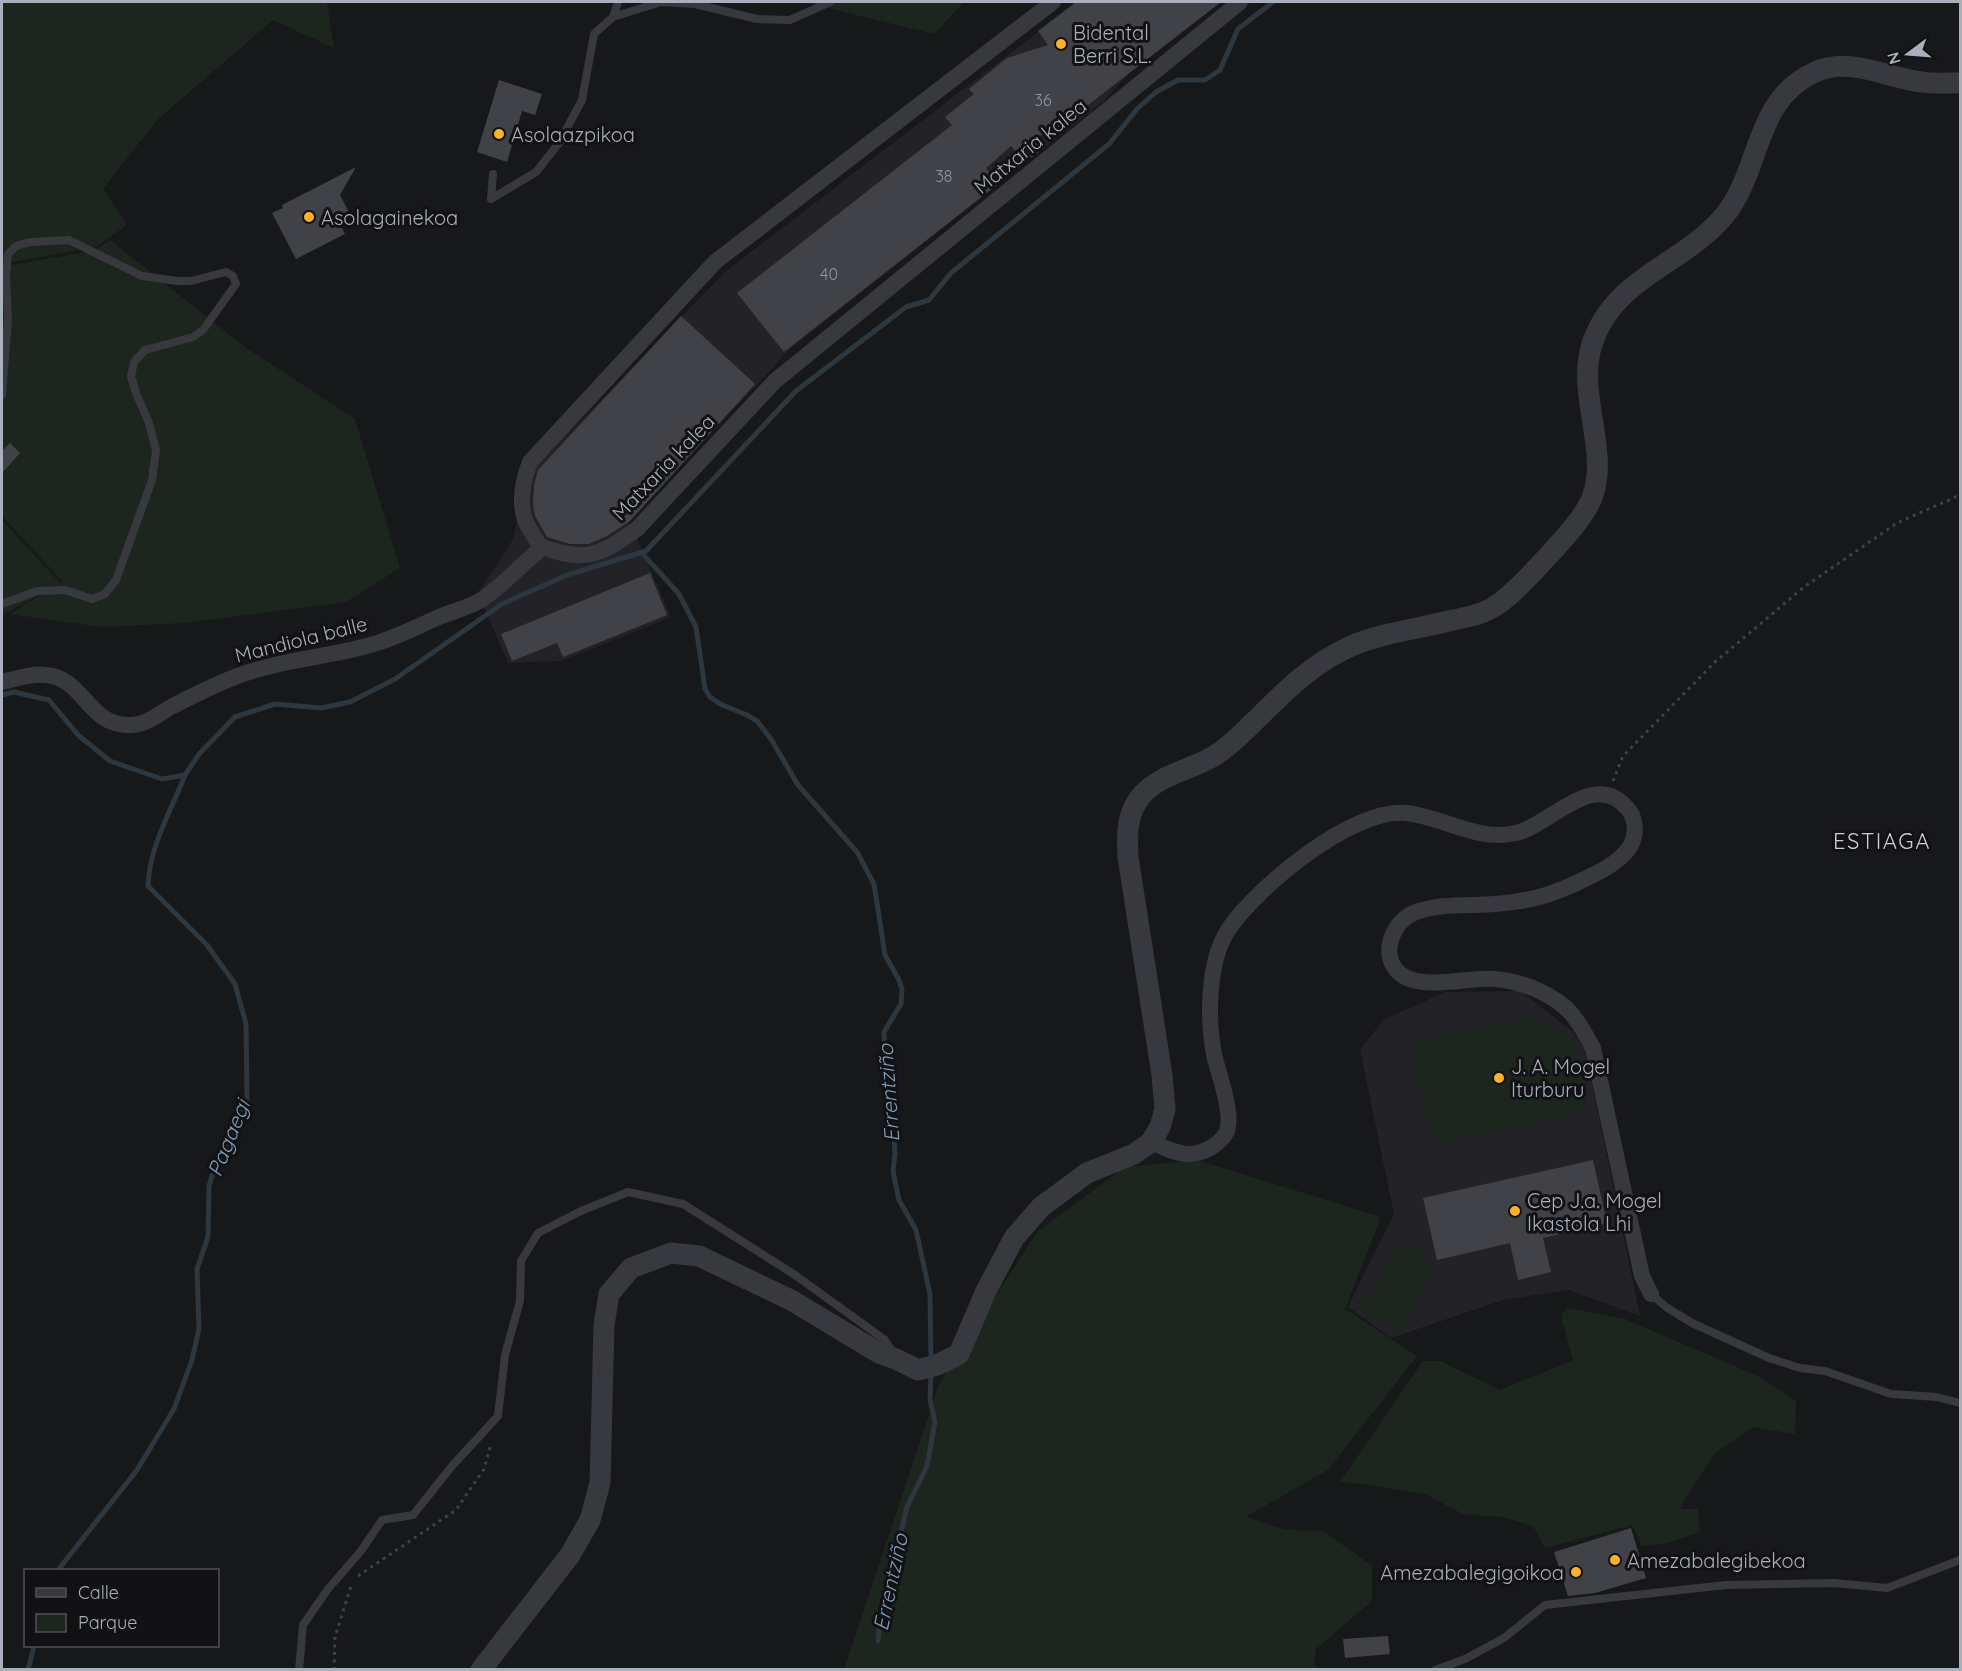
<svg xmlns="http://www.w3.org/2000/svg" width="1962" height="1671" font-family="Quicksand,sans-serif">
<rect width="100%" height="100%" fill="#17181a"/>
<path fill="#232327" d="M1077,2H1215L1138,63L1104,101L791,348L629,521L671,617L562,661L508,663L478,593L512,541L532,471L725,272Z
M1520,991L1572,1031L1585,1050L1640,1316L1569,1290L1503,1300L1391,1338L1348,1307L1394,1214L1360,1050L1384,1019L1446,992Z"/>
<path fill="#1d261e" d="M2,2H327L334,48L273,20L158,119L103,189L127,225L96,247L2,264Z
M803,2H964L934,34Z
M110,240L245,347L355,419L400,568L346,602L185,623L102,627L10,614L50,589L2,615V520L60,583L63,582L2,516V267L96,250Z
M1533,1016L1574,1045L1587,1112L1434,1145L1410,1041Z
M1197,1160L1381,1217L1345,1309L1417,1356L1328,1470L1247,1516C1273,1528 1293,1533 1322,1530L1372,1566V1601L1316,1649L1314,1665L1320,1669L844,1670L939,1384L1037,1232L1125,1167Z
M1402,1242L1439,1266L1397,1332L1359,1308Z
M1568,1308L1625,1319L1760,1377L1796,1401L1795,1434L1753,1427L1714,1454L1679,1509H1698L1700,1532L1667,1543L1642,1546L1632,1525L1545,1548L1533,1526L1503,1517L1463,1514L1427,1495L1372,1485L1340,1482L1423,1361H1440L1500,1390L1573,1360L1561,1315Z"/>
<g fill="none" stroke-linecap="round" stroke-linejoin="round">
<path stroke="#2c373f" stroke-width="5" d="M642,553L679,594L696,627L705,689L710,697L720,704L747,715L757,721L771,739L798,785L857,852L874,884L885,955L899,980L902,989L901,1004L884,1032L887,1090L892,1108L895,1154L893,1171L899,1200L916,1230L930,1294L931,1361
M2,695L14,692L49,700L78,735L110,761L162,779L185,775L199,754L235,717L275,704L321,708L350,702L395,679L502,604L567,575L646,551L796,391L906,307L929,300L951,273L1109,144L1137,109L1156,92L1178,80H1205L1220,70L1238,29L1273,2
M58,1570L137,1470L174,1409L192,1360L199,1329L197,1269L208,1237L209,1186L214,1170L247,1099L246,1024L235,984L207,945L148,886C149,847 171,811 185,775
M878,1641L880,1620L907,1507L927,1466L935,1422L930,1400L931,1373
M28,1670L34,1646"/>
</g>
<path fill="#414247" d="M1076,2H1221L1074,116L1078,121L1076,122L1036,137L1045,147L1025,162L1011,146L986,168L998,184L784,352L737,293L952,125L945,117L974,94L969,89L1007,58L1048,45L1038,31Z
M499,80L542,94L535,115L522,111L507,162L477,152Z
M356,167L340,195L350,214L338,220L345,234L296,259L272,213L283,208L282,205Z
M681,316L755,384L630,521L607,536L589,544H570L547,537L535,516L533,505L534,485L538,470Z
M10,443L20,453L2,473V451Z
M650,573L667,615L563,657L557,643L512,661L501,634Z
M1593,1160L1607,1223L1543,1238L1551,1272L1518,1280L1510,1243L1437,1260L1423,1198Z
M1631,1528L1646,1578L1595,1593L1568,1596L1554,1552Z
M1388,1636L1390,1654L1345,1658L1343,1639Z"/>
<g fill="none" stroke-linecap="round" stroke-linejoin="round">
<path stroke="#3e4146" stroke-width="3" stroke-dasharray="3 4.5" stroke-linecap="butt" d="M1613,781L1623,756L1714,663L1804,587L1897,523L1960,495
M358,1576L456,1510L484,1469L491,1444
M334,1670L335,1637L352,1583"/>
<path stroke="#38393f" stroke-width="8" d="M613,17L618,2
M493,174L491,199L536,172L559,143L582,100L594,34L613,17L661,2L695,4L757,19L790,20L830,2
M2,395L8,319L6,276L8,254L16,246L30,242L69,240L142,276L177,281H191L226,272L233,276L236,284L203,330L193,337L145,350L134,362L131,376L136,393L149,423L156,450L152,480L116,580L105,594L92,599L65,590L37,591L2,604
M1651,1294L1666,1307L1692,1323L1769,1358L1800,1368L1825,1371L1891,1394L1937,1397L1960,1403
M299,1670L303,1625L328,1589L361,1551L382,1520L413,1515L452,1466L498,1416L505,1355L520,1301L521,1261L538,1233L581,1211L628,1192L683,1204L795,1275L885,1340L893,1353
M1435,1670L1465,1659L1504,1638L1545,1605L1726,1585L1834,1583L1887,1588L1960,1560"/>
<path stroke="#38393f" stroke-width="16" d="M1053,2L715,262L530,462C523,480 519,502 525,520C529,529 535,538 540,546C585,563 599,556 637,529L775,381L1240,2
M2,682C16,679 31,673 46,675C85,678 88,728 132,725C146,724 158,715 169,708C190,697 212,686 235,677C276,661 320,658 363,647C389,641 414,628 439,617C453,611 468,608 481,600C500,588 519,567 536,553L540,546
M1151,1142C1163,1147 1176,1154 1189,1154C1203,1154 1221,1144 1227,1131C1233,1114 1220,1077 1215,1059C1207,1022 1207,963 1228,930C1257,887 1352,808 1406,813C1444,817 1477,842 1516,833C1552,824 1594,769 1627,808C1636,817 1637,833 1631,845C1623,859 1604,870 1589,877C1555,894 1534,901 1495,904C1469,906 1440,903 1416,912C1395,920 1382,947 1394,967C1412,995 1467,976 1495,979C1517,981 1539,989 1557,1001C1574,1012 1583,1030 1593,1048L1642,1276L1651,1294"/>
<path stroke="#38393f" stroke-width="21" d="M481,1670L570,1555L590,1520L600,1483L604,1325L609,1294L631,1268L671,1253L699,1256L791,1300L879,1353L896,1359L918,1370L937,1365L959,1354L986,1291L1014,1238L1041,1207L1087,1173L1134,1154L1151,1142L1160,1127L1165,1109L1162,1075L1128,857C1127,836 1126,814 1141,796C1160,774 1191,770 1214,756C1231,746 1244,731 1258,718C1286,690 1312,664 1349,647C1380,633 1417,629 1449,621C1464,618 1480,615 1492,608C1509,598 1522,583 1536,569C1553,550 1582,522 1592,498C1610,450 1576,395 1592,344C1614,277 1683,265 1724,216C1762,170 1753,100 1815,72C1850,56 1886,78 1922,82C1934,84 1948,83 1960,83"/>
</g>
<g fill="#ffb12a" stroke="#121215" stroke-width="2">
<circle cx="1061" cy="44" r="6"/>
<circle cx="499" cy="134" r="6"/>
<circle cx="309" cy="217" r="6"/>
<circle cx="1499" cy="1078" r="6"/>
<circle cx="1515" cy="1211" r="6"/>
<circle cx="1615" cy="1560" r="6"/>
<circle cx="1576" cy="1572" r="6"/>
</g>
<g text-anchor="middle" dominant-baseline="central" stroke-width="6" stroke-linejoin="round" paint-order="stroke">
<g font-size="16" fill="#8f949e">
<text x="1043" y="100">36</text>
<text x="944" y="176">38</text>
<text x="829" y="274">40</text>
</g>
<g font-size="20" fill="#a9afbb" stroke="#121215" text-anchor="start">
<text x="1073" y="32">Bidental<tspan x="1073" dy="23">Berri S.L.</tspan></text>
<text x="511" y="134">Asolaazpikoa</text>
<text x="321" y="217">Asolagainekoa</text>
<text x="1511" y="1066">J. A. Mogel<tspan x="1511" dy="23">Iturburu</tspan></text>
<text x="1527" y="1200">Cep J.a. Mogel<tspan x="1527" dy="23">Ikastola Lhi</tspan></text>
<text x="1627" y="1560">Amezabalegibekoa</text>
<text x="1564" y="1572" text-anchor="end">Amezabalegigoikoa</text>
</g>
<g font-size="20" fill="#a9afbb" stroke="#121215">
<text transform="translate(1030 146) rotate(-39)">Matxaria kalea</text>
<text transform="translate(663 467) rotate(-46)">Matxaria kalea</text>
<text transform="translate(301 639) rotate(-14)">Mandiola balle</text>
</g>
<g font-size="21" font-style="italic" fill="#7d9eb9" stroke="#121215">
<text transform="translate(888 1093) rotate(-94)">Errentziño</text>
<text transform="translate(228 1138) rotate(-68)">Pagaegi</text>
<text transform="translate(890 1582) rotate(-78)">Errentziño</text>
</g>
<g font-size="22" letter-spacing="1.5" fill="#caced6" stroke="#121215">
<text x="1882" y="841">ESTIAGA</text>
</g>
</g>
<rect width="1962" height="1671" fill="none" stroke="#a9afbb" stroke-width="6"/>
<rect x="24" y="1569" width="195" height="78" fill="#121215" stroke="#4e5157" stroke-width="1.5"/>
<rect x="36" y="1588" width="30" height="9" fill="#38393f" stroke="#4e5157" stroke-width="1.5"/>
<text x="78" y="1599" font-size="18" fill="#a9afbb">Calle</text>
<rect x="36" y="1614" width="30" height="18" fill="#1d261e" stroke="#4e5157" stroke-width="1.5"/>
<text x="78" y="1629" font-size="18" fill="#a9afbb">Parque</text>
<g transform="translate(1908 54) rotate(254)" stroke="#121215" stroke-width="4.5" paint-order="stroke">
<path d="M0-4.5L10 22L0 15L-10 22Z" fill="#a9afbb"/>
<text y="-9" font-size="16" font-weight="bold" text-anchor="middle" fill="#a9afbb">N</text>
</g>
</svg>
